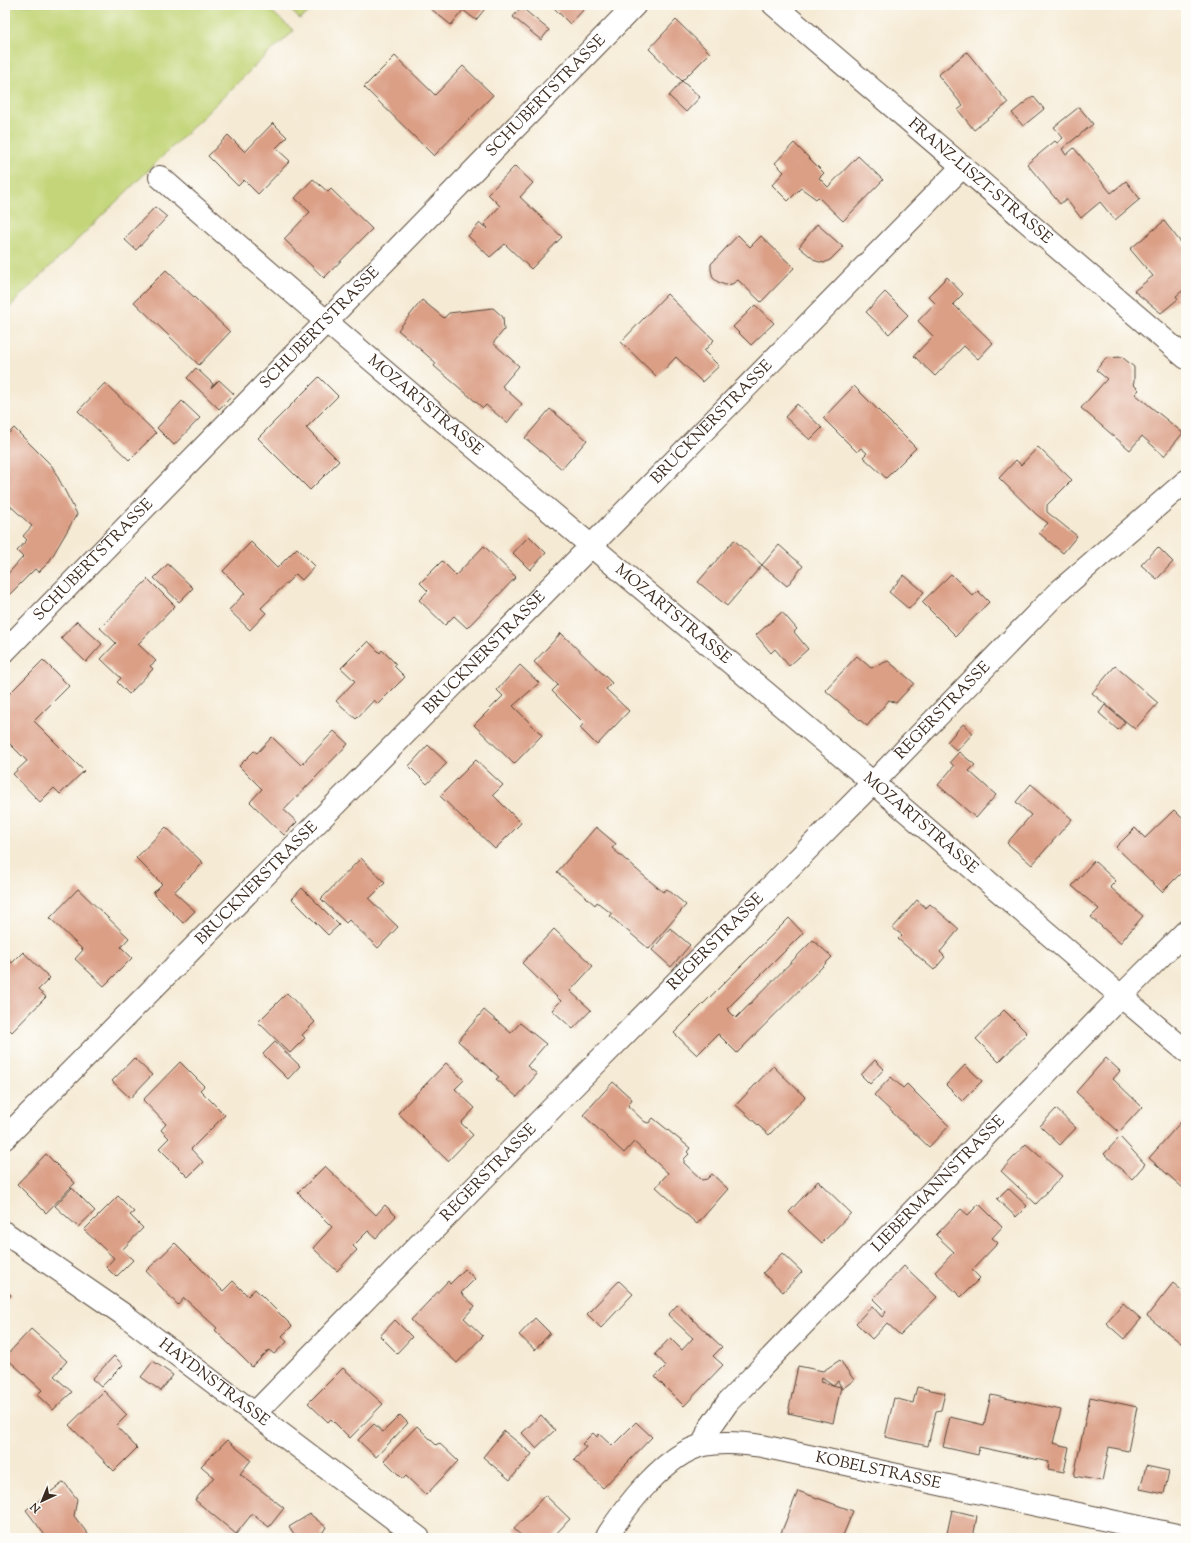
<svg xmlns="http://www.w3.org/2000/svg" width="1191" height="1543" font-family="'Sorts Mill Goudy',serif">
<rect width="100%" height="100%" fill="#fdfcf7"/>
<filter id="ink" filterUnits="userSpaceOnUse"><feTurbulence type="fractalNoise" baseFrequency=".025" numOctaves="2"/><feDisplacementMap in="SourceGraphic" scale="8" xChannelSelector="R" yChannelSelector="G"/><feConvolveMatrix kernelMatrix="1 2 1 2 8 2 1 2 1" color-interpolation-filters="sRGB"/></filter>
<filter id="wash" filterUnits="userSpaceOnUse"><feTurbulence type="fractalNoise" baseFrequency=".012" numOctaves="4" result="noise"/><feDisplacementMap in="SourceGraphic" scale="16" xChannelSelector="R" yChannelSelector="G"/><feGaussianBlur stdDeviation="0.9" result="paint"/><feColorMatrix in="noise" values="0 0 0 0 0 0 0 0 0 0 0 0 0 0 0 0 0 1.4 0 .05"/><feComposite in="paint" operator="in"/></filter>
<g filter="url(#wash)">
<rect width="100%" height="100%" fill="#f5ead4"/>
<path fill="#c3d578" stroke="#7f804b" d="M5,5H264L294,31L262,59L20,296L5,313Z
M285,5H319L300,19Z"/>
<g id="blocks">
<path fill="#db9f86" d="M426,5H488L476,20L463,10L451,25Z
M551,5H588L570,24Z
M521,7L549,30L541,40L513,17Z
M676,20L710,53L682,81L700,97L686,112L669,96L682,81L649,49Z
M967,52L1008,103L974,130L958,110L963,106L938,75Z
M395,56L435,95L463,66L493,95L434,156L364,87Z
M1033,96L1044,109L1023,126L1012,113Z
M1079,107L1093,124L1062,149L1066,155L1074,148L1111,193L1126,181L1140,199L1115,220L1100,202L1081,218L1066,199L1060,204L1027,164L1055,141L1057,143L1063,138L1054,127Z
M273,123L287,137L276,148L290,161L258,194L244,180L238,186L208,156L228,135L245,152Z
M794,143L824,173L819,178L828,187L858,156L883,180L843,221L818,197L816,199L801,188L788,201L772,185L784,172L775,163Z
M515,166L533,183L520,197L562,237L531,269L505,244L490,257L468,236L480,223L487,229L488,228L484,224L500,206L488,194Z
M313,179L328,192L331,189L372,229L324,278L284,239L310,212L295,198Z
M155,207L167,217L136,250L124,239Z
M1164,221L1186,249V288L1176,296L1178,299L1161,313L1134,291L1153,276L1130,249Z
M817,224L843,247L830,260L824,263L816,261L799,247Z
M738,235L750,247L761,236L794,268L761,302L738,280L732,284L725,285L718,282L713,278L711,270V264Z
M166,270L230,332L199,365L134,302Z
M947,277L963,294L953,304L993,343L978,359L964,346L935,376L914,356L933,336L918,321L935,303L928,296Z
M885,292L908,315L889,334L866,312Z
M667,294L714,340L704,351L719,366L702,382L676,357L657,377L621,342Z
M422,300L444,318L449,313L493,308L503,317L504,330L493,343L519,366L502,386L522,404L507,423L486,405L483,408L434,366L436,363L398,330Z
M755,305L774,323L751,345L733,327Z
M1122,357L1134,367V382L1133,384L1139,390L1135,394L1183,433L1164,456L1142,436L1130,450L1081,408L1107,379L1096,370L1106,358Z
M196,368L213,384L211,388L219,380L234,394L219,409L187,378Z
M319,377L338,396L306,428L339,461L310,490L258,438Z
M105,383L156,433L129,460L78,411Z
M854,386L916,448L886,478L863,457L867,453L861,448L857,452L823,418Z
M182,401L200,418L174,445L157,428Z
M797,404L822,428L810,440L785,417Z
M550,409L587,440L562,469L525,438Z
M14,428L52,466L77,514L49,562L39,572L35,569L5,599V577L23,557L17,551L27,540L23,536L32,526L5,501V437Z
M1038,447L1072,480L1047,505V512L1077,536L1063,553L1039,533L1048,523L1037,515L999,478L1016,460L1021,465Z
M529,536L546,553L530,570L513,553Z
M734,540L762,565L727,606L698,582Z
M251,542L277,568L297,548L315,566L302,580L296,574L261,608L266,613L250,630L229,610L245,593L223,571Z
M779,545L803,566L787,586L762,565Z
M484,546L516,577L467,628L454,616L445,625L419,600L428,591L420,583L442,561L456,575Z
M1158,547L1173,562L1157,579L1141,565Z
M168,564L193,588L179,602L154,578Z
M951,574L973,596L978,591L989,602L956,636L922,602Z
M904,575L924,592L909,609L889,592Z
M148,579L175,606L138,644L156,661L150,666L153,669L129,694L117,682L121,678L101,659L116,643L100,628Z
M782,612L797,629L794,632L808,649L789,666L775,649L771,653L756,635Z
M77,621L102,644L86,662L61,638Z
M561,633L612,683L606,689L629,711L597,745L580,728L584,723L552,691L558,685L534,662Z
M368,641L380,653L382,650L396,664L394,666L405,677L378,704L374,700L356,719L336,701L355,681L341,668Z
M857,656L871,668L888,661L914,683L896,703L889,700L867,726L825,690Z
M43,660L69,686L34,721L84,771L60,794L54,788L40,802L13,774L27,761L5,739V698Z
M520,665L539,683L513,706L542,735L514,764L474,725L503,696L497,690Z
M1115,666L1158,703L1135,729L1092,693Z
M1105,705L1125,722L1118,730L1099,713Z
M963,724L973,733L957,751L947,742Z
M334,731L348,744L284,810L297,822L284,835L250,802L262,789L239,766L254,751L257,753L272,737L301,765Z
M428,745L447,763L427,784L409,766Z
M959,752L975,765L969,771L996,795L976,818L938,785L954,766L950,762Z
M476,760L503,785L493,795L521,823L495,849L440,796Z
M1031,784L1072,819L1032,865L1007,843L1031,815L1016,802Z
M1174,810L1186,822V868L1162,892L1116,847L1135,828L1145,838Z
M166,827L203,863L174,892L195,911L183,923L153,893L162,884L136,858Z
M596,827L616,844L612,848L644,876L663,892L667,889L686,905L649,949L610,916L612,914L597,902L595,905L557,872Z
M361,858L385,883L369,899L398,927L378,948L349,920L346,923L321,899Z
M1094,861L1116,881L1110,887L1143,916L1120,943L1091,917L1099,909L1072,886Z
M302,888L339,925L328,935L292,899Z
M78,889L129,938L121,947L132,958L104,986L75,959L83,950L50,918Z
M917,900L926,908L930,904L959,929L940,952L945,957L934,970L898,939L902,935L893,928Z
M789,918L803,933L727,1009L736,1018L813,940L832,957L737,1053L718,1034L697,1055L674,1033Z
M670,928L690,945L671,967L652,950Z
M554,929L593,966L570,991L591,1010L573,1029L552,1010L561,1001L522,963Z
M23,952L50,978L38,990L46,997L12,1032L5,1025V956L12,963Z
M287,993L315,1022L302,1035L305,1038L290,1053L258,1022Z
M484,1010L511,1033L520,1023L546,1044L527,1066L537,1074L517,1097L496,1079L499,1077L458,1041Z
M1004,1010L1027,1033L999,1062L976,1039Z
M275,1042L300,1066L288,1079L263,1054Z
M134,1058L152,1075L130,1098L112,1081Z
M1106,1058L1120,1071L1113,1079L1142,1107L1119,1132L1076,1092Z
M875,1060L884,1069L870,1084L861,1075Z
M180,1062L204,1086L200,1090L225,1115L191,1149L203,1162L188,1177L159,1148L169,1138L161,1130L166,1124L143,1100Z
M446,1063L464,1080L455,1089L475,1108L461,1123L473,1135L448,1161L398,1113Z
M965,1065L982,1081L962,1101L946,1085Z
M773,1066L805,1097L769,1135L736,1105Z
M891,1077L903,1088L907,1084L949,1126L929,1147L874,1095Z
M613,1082L632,1099L628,1106L645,1122L649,1123L653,1118L690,1148L687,1152L689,1154L684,1159V1163L702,1180L707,1179L712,1174L728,1189L697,1224L656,1187L668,1173L634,1142L624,1153L583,1115Z
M1056,1109L1076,1128L1060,1145L1040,1126Z
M1180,1123L1186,1128V1141L1183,1144L1186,1147V1185L1183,1188L1149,1158Z
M1120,1137L1145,1164L1132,1179L1104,1154Z
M1026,1144L1062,1176L1036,1204L1001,1171Z
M46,1154L75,1183L46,1213L17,1184Z
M325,1166L376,1215L385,1205L396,1216L376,1238L368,1231L353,1246L357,1250L337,1271L313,1248L332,1227L298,1193Z
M818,1181L851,1213L822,1243L789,1212Z
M72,1188L95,1211L78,1227L55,1206Z
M1008,1188L1027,1206L1016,1217L997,1199Z
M118,1196L134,1212L130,1215L143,1228L122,1250L133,1260L116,1277L106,1267L114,1258L84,1230Z
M979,1204L1002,1227L992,1238L998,1243L972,1270L980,1278L961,1297L935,1272L954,1252L936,1235L961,1209L968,1215Z
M175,1243L223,1291L233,1281L248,1296L255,1289L292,1326L282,1336L287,1342L274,1354L269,1350L252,1367L215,1330L217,1328L184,1298L178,1305L146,1271Z
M782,1253L802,1272L783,1292L763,1273Z
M904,1266L937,1297L900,1335L887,1323L872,1339L856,1323L872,1306L882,1317L886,1312L873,1299Z
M465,1269L475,1279L461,1293L475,1306L464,1318L483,1336L457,1363L411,1320L448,1281L450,1284Z
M619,1281L633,1294L601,1328L587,1314Z
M1173,1283L1186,1294V1347L1147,1316Z
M5,1289L11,1295L5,1302Z
M1123,1303L1141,1319L1124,1339L1106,1323Z
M677,1305L722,1347L713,1356L723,1365L684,1406L655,1377L666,1366L655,1354L670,1338L682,1350L693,1338L668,1315Z
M535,1318L550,1333L535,1350L519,1335Z
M395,1320L412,1337L397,1353L380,1336Z
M31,1329L67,1361L54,1376L72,1392L53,1410L37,1395L42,1390L5,1357Z
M114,1356L123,1365L101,1387L92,1379Z
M840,1360L854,1380L842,1389L838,1381L833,1385L822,1377L821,1382L833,1385L836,1386L841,1387L833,1423L788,1413L798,1366L823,1371Z
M153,1361L173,1375L161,1391L141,1377Z
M343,1368L383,1404L350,1438L331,1419L328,1422L308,1403Z
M917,1387L945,1393L941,1410L936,1411L928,1446L885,1437L894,1398L913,1403Z
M104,1391L127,1415L116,1426L137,1448L114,1471L69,1425Z
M991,1395L1061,1410L1053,1443L1069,1447L1064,1472L1048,1469L1049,1462L979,1447L978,1455L943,1447L950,1417L984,1425Z
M1090,1397L1137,1407L1128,1451L1109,1447L1102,1481L1074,1476Z
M400,1415L408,1423L376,1457L358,1440L374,1424L383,1432Z
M541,1415L555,1430L536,1448L522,1433Z
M636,1422L652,1437L603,1488L574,1460L586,1447L582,1444L593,1433L597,1437L599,1434L612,1446Z
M417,1426L436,1445L439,1443L458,1461L426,1495L406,1476L403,1479L384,1460Z
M504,1431L532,1454L510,1480L483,1457Z
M227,1440L251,1460L240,1474L284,1508L269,1527L252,1514L236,1534L195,1500L214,1477L201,1466Z
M1146,1466L1169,1471L1164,1494L1140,1489Z
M64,1482L77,1499L74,1516L91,1538H47L26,1510Z
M798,1491L853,1511L842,1538H779Z
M545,1495L570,1519L552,1538H524L514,1529Z
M952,1510L977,1516L973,1538H946Z
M310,1514L326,1527L321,1535L325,1538H296L289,1527Z"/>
</g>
</g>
<g filter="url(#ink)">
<use href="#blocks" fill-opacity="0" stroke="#574739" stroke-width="1"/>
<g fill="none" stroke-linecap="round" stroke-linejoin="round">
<g stroke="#574739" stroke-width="24">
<g id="street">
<path id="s1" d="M774,5L1186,358"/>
<path id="s2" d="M160,177C394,383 634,581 872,782C977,871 1080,963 1186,1051"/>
<path id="s3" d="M5,651L635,5"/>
<path id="s4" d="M5,1138L590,547L963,166"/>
<path id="s5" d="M255,1413L558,1102L873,783L1057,593L1186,481"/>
<path id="s6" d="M703,1445L709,1429L728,1402L1120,997L1186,931"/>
</g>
</g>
<g stroke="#574739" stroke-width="24">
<g id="secondary">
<path id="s7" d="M5,1233L127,1317L419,1538"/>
<path id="s8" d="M606,1538C625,1507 666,1453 704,1445C723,1441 743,1443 762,1446L1186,1537"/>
</g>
</g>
<use href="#street" stroke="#fff" stroke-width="22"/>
<use href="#secondary" stroke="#fff" stroke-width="22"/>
</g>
</g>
<g text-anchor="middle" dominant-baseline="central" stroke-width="3.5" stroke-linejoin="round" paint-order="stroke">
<g font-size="16" fill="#3b2a1e" stroke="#fdfcf7">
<text stroke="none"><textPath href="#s3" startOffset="775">SCHUBERTSTRASSE</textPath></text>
<text stroke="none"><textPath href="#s1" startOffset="271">FRANZ-LISZT-STRASSE</textPath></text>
<text stroke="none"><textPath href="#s3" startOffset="451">SCHUBERTSTRASSE</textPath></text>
<text stroke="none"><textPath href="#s2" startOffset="350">MOZARTSTRASSE</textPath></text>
<text stroke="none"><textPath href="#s4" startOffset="1006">BRUCKNERSTRASSE</textPath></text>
<text stroke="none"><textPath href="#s3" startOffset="127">SCHUBERTSTRASSE</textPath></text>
<text stroke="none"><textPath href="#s2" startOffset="674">MOZARTSTRASSE</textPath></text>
<text stroke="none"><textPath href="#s4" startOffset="682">BRUCKNERSTRASSE</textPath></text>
<text stroke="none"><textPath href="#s5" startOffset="983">REGERSTRASSE</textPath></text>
<text stroke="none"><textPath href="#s2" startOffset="998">MOZARTSTRASSE</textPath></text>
<text stroke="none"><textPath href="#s4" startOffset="358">BRUCKNERSTRASSE</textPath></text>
<text stroke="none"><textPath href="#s5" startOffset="659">REGERSTRASSE</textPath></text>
<text stroke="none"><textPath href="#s5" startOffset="335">REGERSTRASSE</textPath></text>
<text stroke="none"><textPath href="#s6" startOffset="353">LIEBERMANNSTRASSE</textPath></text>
<text stroke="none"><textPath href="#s7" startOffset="257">HAYDNSTRASSE</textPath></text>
<text stroke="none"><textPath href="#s8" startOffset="315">KOBELSTRASSE</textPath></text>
</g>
</g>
<rect width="1191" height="1543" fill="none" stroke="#fdfcf7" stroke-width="20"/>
<g transform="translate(42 1501) rotate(224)" stroke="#fdfcf7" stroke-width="3" paint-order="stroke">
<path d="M0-3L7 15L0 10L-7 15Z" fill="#3b2a1e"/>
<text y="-6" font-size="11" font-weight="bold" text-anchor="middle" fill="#3b2a1e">N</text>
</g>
</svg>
